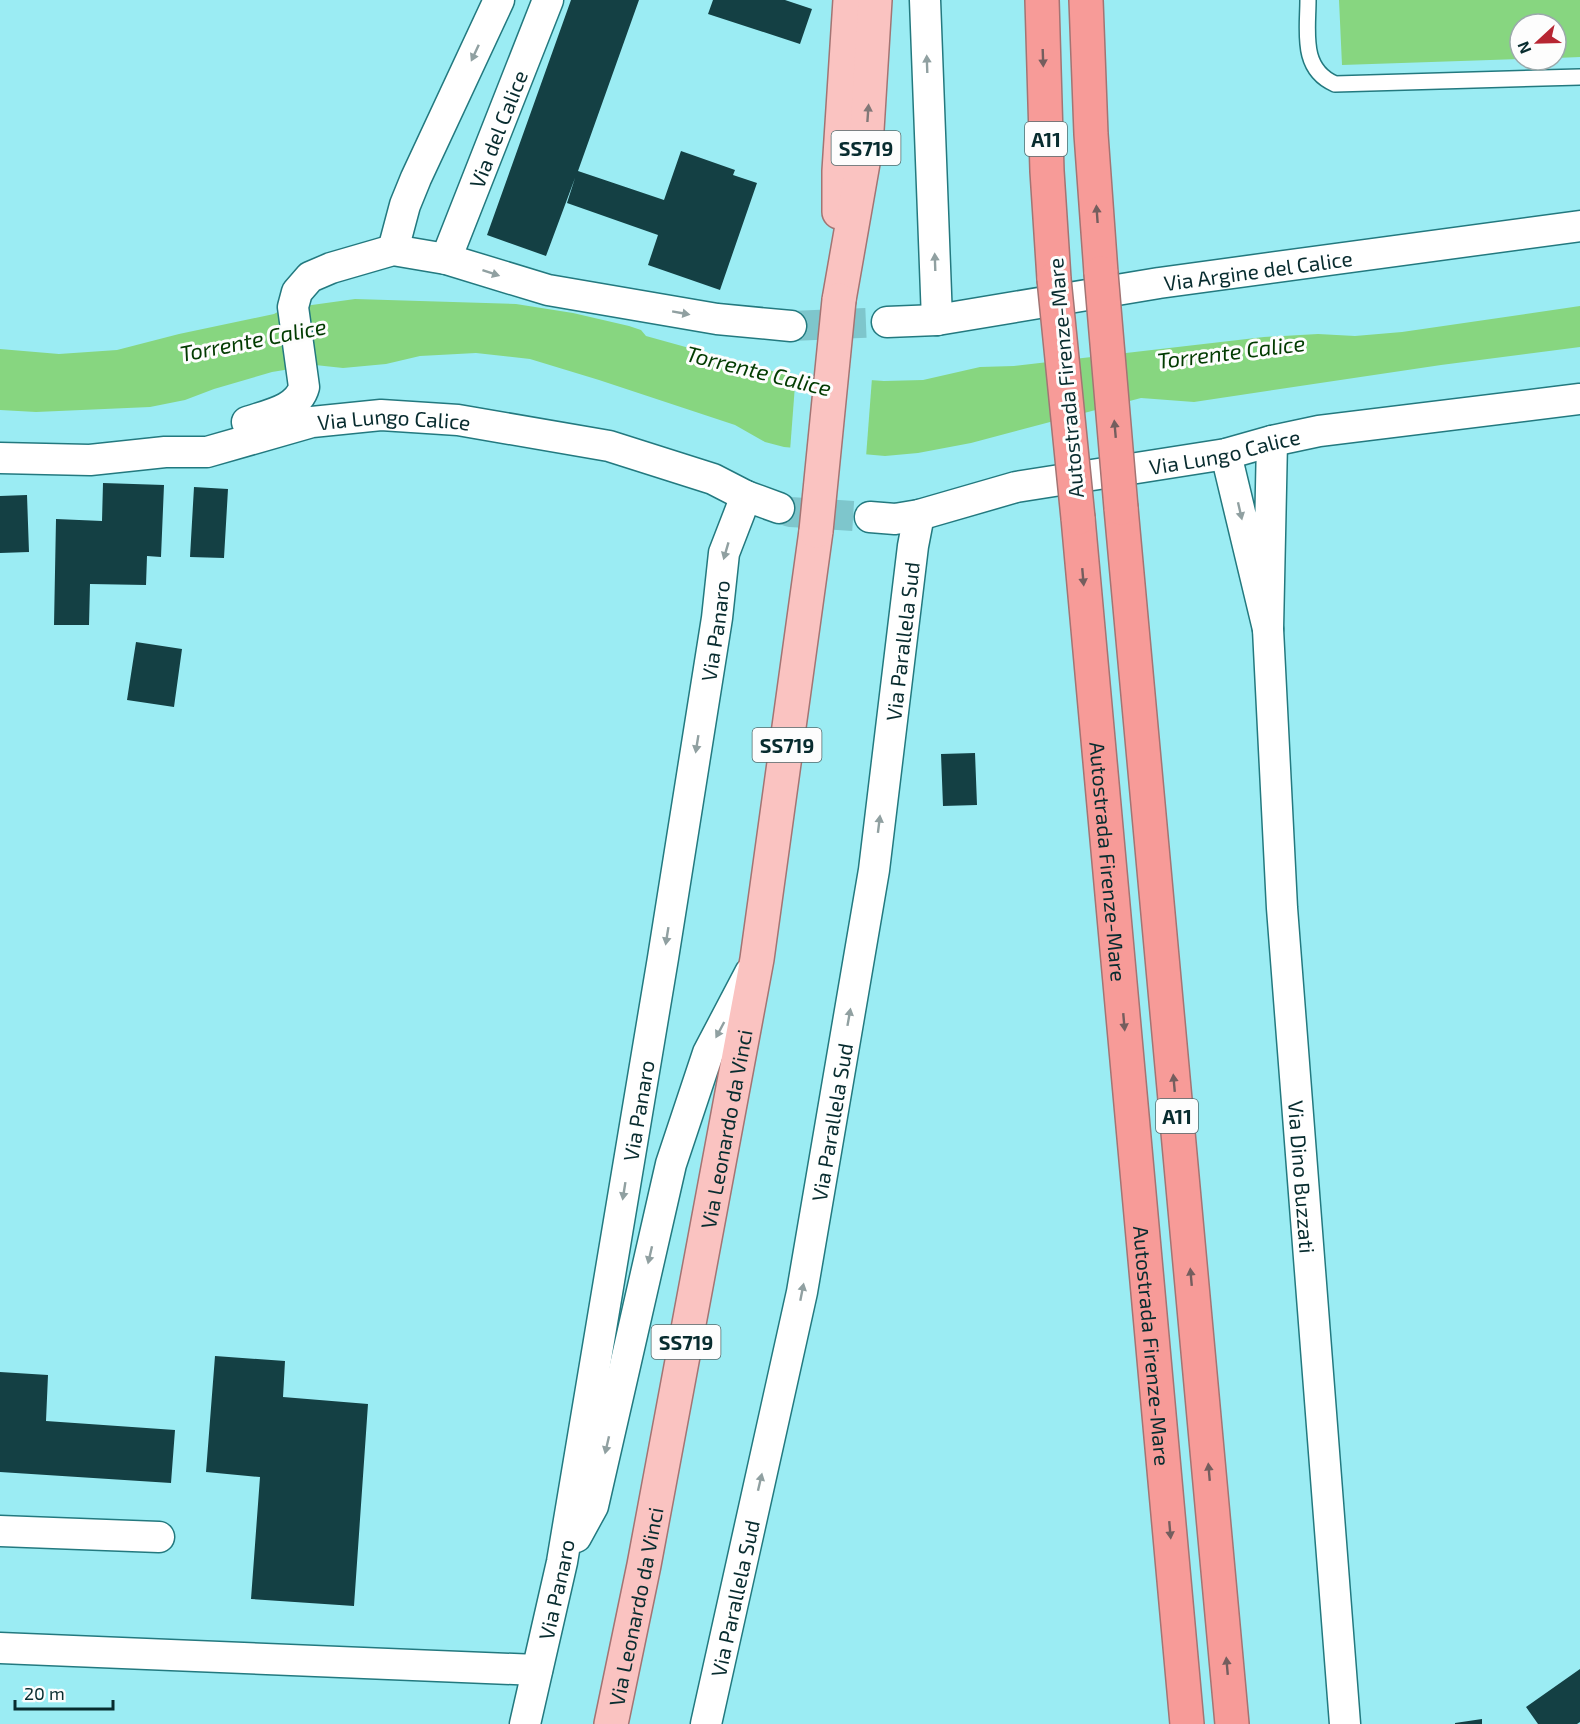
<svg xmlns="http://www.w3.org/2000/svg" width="1580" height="1724" font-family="'Exo 2',sans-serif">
<rect width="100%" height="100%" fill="#9becf3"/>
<path fill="#87d680" d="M1339,0H1580V57L1556,58V24H1520V59L1342,65Z
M355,299L516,304L573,313L629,326L641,330L646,336L783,374L884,381L923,380L980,367L1014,366L1264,337L1318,334L1355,336L1402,332L1580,306V347L1441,365L1194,402L1141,398L971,443L918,453L885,456L784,447L765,442L735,425L599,380L530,359L476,353L420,356L386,364L343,368L315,365L272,372L214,389L185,400L150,407L36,412L0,410V349L59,354L117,350L179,334L274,314L283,309Z"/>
<path fill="#9becf3" d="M796,372L872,378L866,457L790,451Z"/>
<path fill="#144044" d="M571,0H639L578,171L664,200L681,151L735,170L733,175L757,183L720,290L648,265L658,235L567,203L575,178L546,256L487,235Z
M713,0H785L812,9L800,44L708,14Z
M103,483L164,485L161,557L147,556L146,585L90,584L89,625H54L56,519L102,521Z
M194,487L228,489L224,558L190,557Z
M27,495L29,552L0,553V496Z
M136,642L182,649L174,707L127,700Z
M975,753L977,805L943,806L941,754Z
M215,1356L285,1361L283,1397L368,1404L354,1606L251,1599L260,1477L206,1472Z
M0,1372L48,1375L46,1421L175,1430L171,1483L0,1472Z
M1580,1669V1722L1577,1724H1538L1526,1707Z
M1482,1719V1724H1455V1723Z"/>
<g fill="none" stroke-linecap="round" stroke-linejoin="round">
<path stroke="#7ec6cc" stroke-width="30" stroke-dasharray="30 15" stroke-linecap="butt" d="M791,326L887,322
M779,508L790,512L870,517"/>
<g stroke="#23797f" stroke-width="18">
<path id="service" d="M1308,0C1308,31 1300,69 1335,84L1580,77"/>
</g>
<g stroke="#23797f" stroke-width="33">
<g id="minor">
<path d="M925,0L937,320"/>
<path d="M393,250L405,205L416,178L499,0"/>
<path id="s1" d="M446,259L548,0"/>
<path id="s2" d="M887,322L937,320L1159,283L1580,226"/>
<path d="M247,422C267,415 298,410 304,387L293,307L297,292L310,277L331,268L393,250L446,259L548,290L717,319L791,326"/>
<path d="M1226,454L1268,629L1272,441"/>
<path id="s3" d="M0,458L90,460L165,452H207L312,422L381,415L458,420L609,446L713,479L746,496L779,508"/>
<path id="s4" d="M870,517L895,519L919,515L1016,487L1226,454L1272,441L1319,431L1580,399"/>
<path id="s5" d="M1268,629L1282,908L1345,1724"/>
<path d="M0,1531L159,1537"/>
<path d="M576,1537L593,1506L671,1164L708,1053L750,973"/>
<path d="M0,1648L537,1670"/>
<path id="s6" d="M525,1724L562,1562L663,958L717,618L724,553L746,496"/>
<path id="s7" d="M706,1724L802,1292L874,870L913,546L919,515"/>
</g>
</g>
<g stroke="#a37473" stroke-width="36">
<g id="primary">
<path d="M839,212V171L850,0"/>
<path d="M839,300L866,146L875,0"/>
<path id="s8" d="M611,1724L644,1565L757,959L816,531"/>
</g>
</g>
<g stroke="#a37473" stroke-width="36">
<g id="motorway">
<path d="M1042,0L1047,171L1054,279"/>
<path d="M1086,0L1091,134L1101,273"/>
<path d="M1121,508L1232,1724"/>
<path id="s9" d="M1078,518L1187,1724"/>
</g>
</g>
<use href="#service" stroke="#fff" stroke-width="15"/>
<use href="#minor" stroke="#fff" stroke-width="30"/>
<use href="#primary" stroke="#fac3c1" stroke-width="33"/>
<use href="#motorway" stroke="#f79b98" stroke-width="33"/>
<g stroke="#a37473" stroke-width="36" stroke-linecap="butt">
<path id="primary-bridge" d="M816,531L839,300"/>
</g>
<g stroke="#a37473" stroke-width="36" stroke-linecap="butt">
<path id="motorway-bridge" d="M1101,273L1121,508
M1054,279L1078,518"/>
</g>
<use href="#primary-bridge" stroke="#fac3c1" stroke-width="33"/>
<use href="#motorway-bridge" stroke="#f79b98" stroke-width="33"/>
</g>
<defs><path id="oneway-solid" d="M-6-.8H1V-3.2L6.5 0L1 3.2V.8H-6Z" transform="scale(1.5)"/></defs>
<g fill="#90a0a1">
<use href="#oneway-solid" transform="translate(475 53) rotate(115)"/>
<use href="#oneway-solid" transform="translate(927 64) rotate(-92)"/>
<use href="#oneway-solid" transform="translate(935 262) rotate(-92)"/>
<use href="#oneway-solid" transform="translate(491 273) rotate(18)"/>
<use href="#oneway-solid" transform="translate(681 313) rotate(10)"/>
<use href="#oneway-solid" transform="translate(1240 511) rotate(77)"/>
<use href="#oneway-solid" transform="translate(726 551) rotate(106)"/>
<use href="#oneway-solid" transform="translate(697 744) rotate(99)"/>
<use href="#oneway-solid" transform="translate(879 824) rotate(-83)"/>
<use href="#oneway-solid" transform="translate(667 936) rotate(99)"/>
<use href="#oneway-solid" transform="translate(849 1017) rotate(-80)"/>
<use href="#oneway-solid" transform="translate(720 1030) rotate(118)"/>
<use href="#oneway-solid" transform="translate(624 1191) rotate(99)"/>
<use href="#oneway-solid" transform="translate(650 1255) rotate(103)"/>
<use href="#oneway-solid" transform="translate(802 1292) rotate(-79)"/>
<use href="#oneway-solid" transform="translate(607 1445) rotate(103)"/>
<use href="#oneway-solid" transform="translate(760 1482) rotate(-77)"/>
</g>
<g fill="#745e5e">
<use href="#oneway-solid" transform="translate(1043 58) rotate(88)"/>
<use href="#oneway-solid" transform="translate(1097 214) rotate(-94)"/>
<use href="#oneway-solid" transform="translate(1115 429) rotate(-95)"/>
<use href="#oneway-solid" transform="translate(1083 577) rotate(85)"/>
<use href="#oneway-solid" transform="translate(1124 1022) rotate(85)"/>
<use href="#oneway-solid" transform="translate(1174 1083) rotate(-95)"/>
<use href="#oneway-solid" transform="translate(1191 1277) rotate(-95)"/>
<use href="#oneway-solid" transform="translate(1209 1472) rotate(-95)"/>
<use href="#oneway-solid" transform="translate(1170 1530) rotate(85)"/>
<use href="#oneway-solid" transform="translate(1227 1666) rotate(-95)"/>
</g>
<use fill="#817878" href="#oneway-solid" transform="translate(868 113) rotate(-86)"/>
<g text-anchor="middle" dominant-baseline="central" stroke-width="6" stroke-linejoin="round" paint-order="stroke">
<g fill="#fdfdfd" stroke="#526b6d" stroke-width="1.5">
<rect x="1025" y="122" width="42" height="34" rx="4.5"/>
<rect x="831.5" y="131" width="69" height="34" rx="4.5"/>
<rect x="752.5" y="728" width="69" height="34" rx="4.5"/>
<rect x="1156" y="1099" width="42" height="34" rx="4.5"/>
<rect x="651.5" y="1325" width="69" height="34" rx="4.5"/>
</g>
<g font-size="20" font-weight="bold" fill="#082c2f">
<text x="1046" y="139">A11</text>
<text x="866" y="148">SS719</text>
<text x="787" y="745">SS719</text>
<text x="1177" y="1116">A11</text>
<text x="686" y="1342">SS719</text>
</g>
<g font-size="21" fill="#082c2f" stroke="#fdfdfd">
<text stroke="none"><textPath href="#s1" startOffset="140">Via del Calice</textPath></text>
<text stroke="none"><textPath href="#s2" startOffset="375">Via Argine del Calice</textPath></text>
<text transform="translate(1065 378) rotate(-95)">Autostrada Firenze-Mare</text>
<text stroke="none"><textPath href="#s3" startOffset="399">Via Lungo Calice</textPath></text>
<text stroke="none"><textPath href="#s4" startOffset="362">Via Lungo Calice</textPath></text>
<text stroke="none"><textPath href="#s6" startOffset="1110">Via Panaro</textPath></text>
<text stroke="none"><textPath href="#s7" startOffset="1101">Via Parallela Sud</textPath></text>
<text stroke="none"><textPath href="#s9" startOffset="345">Autostrada Firenze-Mare</textPath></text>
<text stroke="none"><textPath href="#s6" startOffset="624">Via Panaro</textPath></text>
<text stroke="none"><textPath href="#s7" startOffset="615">Via Parallela Sud</textPath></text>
<text stroke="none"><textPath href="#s8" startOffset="606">Via Leonardo da Vinci</textPath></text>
<text stroke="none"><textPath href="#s5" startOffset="549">Via Dino Buzzati</textPath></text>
<text stroke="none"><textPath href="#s9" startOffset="831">Autostrada Firenze-Mare</textPath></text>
<text stroke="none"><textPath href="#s6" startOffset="138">Via Panaro</textPath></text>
<text stroke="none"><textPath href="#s7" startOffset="129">Via Parallela Sud</textPath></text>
<text stroke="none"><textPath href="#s8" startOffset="120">Via Leonardo da Vinci</textPath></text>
</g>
<g font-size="22" font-style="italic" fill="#023b01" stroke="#fdfdfd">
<text transform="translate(253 339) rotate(-11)">Torrente Calice</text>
<text transform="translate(1231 351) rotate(-7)">Torrente Calice</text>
<text transform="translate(759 370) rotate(14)">Torrente Calice</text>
</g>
</g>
<g transform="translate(1538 42) rotate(248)"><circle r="28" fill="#fdfdfd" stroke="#9ba9ab" stroke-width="1.5"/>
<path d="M0-4.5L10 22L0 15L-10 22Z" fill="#b72633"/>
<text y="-9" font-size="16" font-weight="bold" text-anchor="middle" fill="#082c2f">N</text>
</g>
<path d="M15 1700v9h98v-9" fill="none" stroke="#082c2f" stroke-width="3"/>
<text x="24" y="1700" font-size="18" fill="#082c2f" stroke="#fdfdfd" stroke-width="4.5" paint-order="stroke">20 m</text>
</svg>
